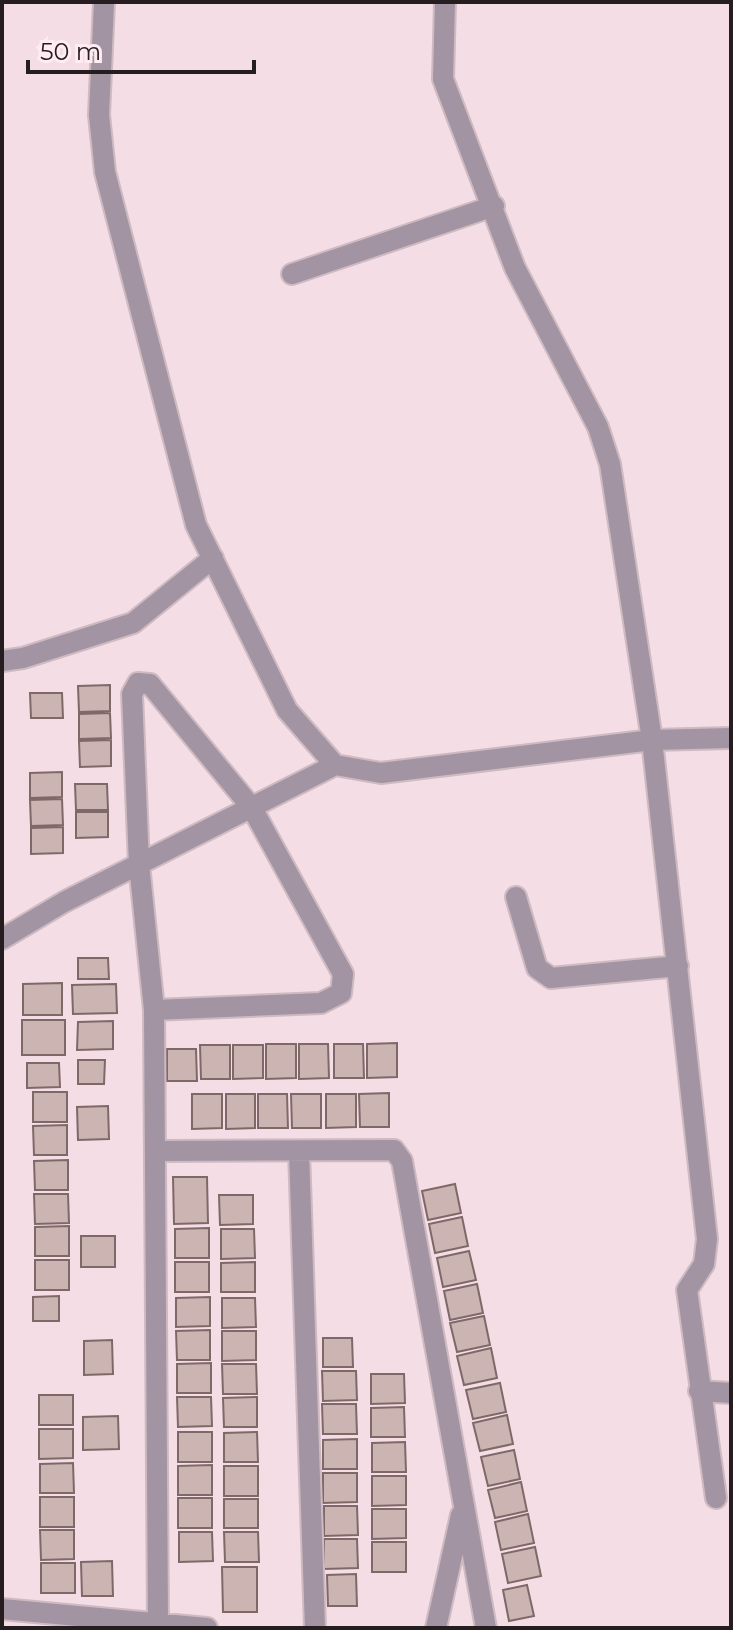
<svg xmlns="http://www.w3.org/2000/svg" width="733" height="1630" font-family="Montserrat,sans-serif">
<rect width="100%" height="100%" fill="#f4dde5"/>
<path fill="#ccb4b3" stroke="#7f6968" stroke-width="2" d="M110,685V711L79,712L78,686Z
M30,693H62L63,718H31Z
M110,713L111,738L79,739V714Z
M111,740V766L80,767L79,741Z
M62,772V797L30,798V773Z
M75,784H107L108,810H76Z
M62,799L63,825L31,826L30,800Z
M76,812H108V837L76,838Z
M63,827V853L31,854V828Z
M78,958H108L109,979H78Z
M62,983V1015H23V984Z
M116,984L117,1013L73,1014L72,985Z
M22,1020H65V1055H22Z
M113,1021V1049L77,1050L78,1022Z
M397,1043V1077L367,1078V1044Z
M266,1044H296V1078L266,1079Z
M299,1044H328L329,1078L299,1079Z
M334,1044H363L364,1078H334Z
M200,1045H230V1079H201Z
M233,1045H263V1078L233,1079Z
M167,1049H196L197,1081H167Z
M78,1060H105L104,1084H78Z
M27,1063H59L60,1087L27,1088Z
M33,1092H67V1122H33Z
M389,1093V1127H360L359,1094Z
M192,1094H222V1128L192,1129Z
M226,1094H255V1128L226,1129Z
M258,1094H287L288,1128H258Z
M291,1094H321V1128H292Z
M326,1094H356V1127L326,1128Z
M108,1106L109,1139L78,1140L77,1107Z
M67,1125V1155H34L33,1126Z
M68,1160V1190H35L34,1161Z
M173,1177H207L208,1223L174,1224Z
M455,1184L461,1213L428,1220L422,1191Z
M34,1194H68L69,1223L35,1224Z
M219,1195H253V1224L220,1225Z
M462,1217L468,1246L435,1253L429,1224Z
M69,1226V1256H35V1227Z
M209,1228V1258H175V1229Z
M221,1229H254L255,1258L221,1259Z
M81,1236H115V1267H81Z
M469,1251L476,1280L443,1287L437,1258Z
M35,1260H69V1290H35Z
M175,1262H209V1292H175Z
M255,1262V1292H221V1263Z
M477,1284L483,1313L450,1320L444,1291Z
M59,1296V1321H33V1297Z
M210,1297V1326L176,1327V1298Z
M222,1298H255L256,1327L222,1328Z
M484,1316L490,1345L457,1352L450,1323Z
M210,1330V1360H177L176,1331Z
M222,1331H256V1360L222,1361Z
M323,1338H352L353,1367H323Z
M112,1340L113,1374L84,1375V1341Z
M491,1348L497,1378L464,1385L457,1356Z
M211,1363V1393H177V1364Z
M222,1364H256L257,1394H223Z
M322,1371H356L357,1400L323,1401Z
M371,1374H404L405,1403L371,1404Z
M500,1383L506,1412L473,1419L466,1390Z
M39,1395H73V1425H39Z
M177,1397H211L212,1426L178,1427Z
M257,1397V1427H224L223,1398Z
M322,1404H356L357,1434H323Z
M404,1407L405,1437H371V1408Z
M507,1415L513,1444L480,1451L473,1423Z
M118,1416L119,1449L83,1450V1417Z
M39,1429H73V1458L39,1459Z
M178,1432H212V1462H178Z
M257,1432L258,1462H224V1433Z
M357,1439V1469H323V1440Z
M405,1442L406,1472H372V1443Z
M514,1450L520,1479L488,1486L481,1457Z
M73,1463L74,1493H40V1464Z
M212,1465V1495H178V1466Z
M224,1466H258V1496H224Z
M323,1473H357V1502L323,1503Z
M372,1476H406V1505L372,1506Z
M521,1482L527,1511L495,1518L488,1490Z
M40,1497H74V1527H40Z
M178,1498H212V1528H178Z
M224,1499H258V1528H224Z
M324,1506H357L358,1535L324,1536Z
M372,1509H406V1538L372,1539Z
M528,1514L534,1543L501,1550L495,1522Z
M40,1530H74V1559L41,1560Z
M179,1532H212L213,1561L179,1562Z
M224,1532H258L259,1562H225Z
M324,1539H357L358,1568L324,1569Z
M372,1542H406V1572H372Z
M535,1547L541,1576L508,1583L502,1554Z
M112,1561L113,1596H82L81,1562Z
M41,1563H75V1593H41Z
M222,1567H257V1612H223Z
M356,1574L357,1606H328L327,1575Z
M527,1585L534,1616L509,1621L503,1590Z"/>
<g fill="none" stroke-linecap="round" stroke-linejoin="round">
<g stroke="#cfbac2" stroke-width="24">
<path id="street" d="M104,2L99,115L105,172L196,525L287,710L335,765L381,773L652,740L731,738
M445,2L443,79L515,268L598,427L610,464L652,740L707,1239L704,1264L687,1290L716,1498
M292,274L494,206
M2,661L23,658L133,623L213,558
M516,897L537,968L551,978L678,966
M2,939L64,902L335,765
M154,1010L321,1003L341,993L343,974L252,808L150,684L138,683L132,694L139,864L154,1010L158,1625
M156,1151L394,1150L402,1161L486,1628
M299,1151L315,1628
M699,1391L731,1393
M2,1609L207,1628
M436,1628L461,1515"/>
</g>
<use href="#street" stroke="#a294a2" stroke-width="20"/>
</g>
<rect width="733" height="1630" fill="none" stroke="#251d20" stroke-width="8"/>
<path d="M28 60v12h226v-12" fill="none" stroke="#251d20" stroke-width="4"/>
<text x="40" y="60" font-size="24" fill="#251d20" stroke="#ffecf2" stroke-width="6" paint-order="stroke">50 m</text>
</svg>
